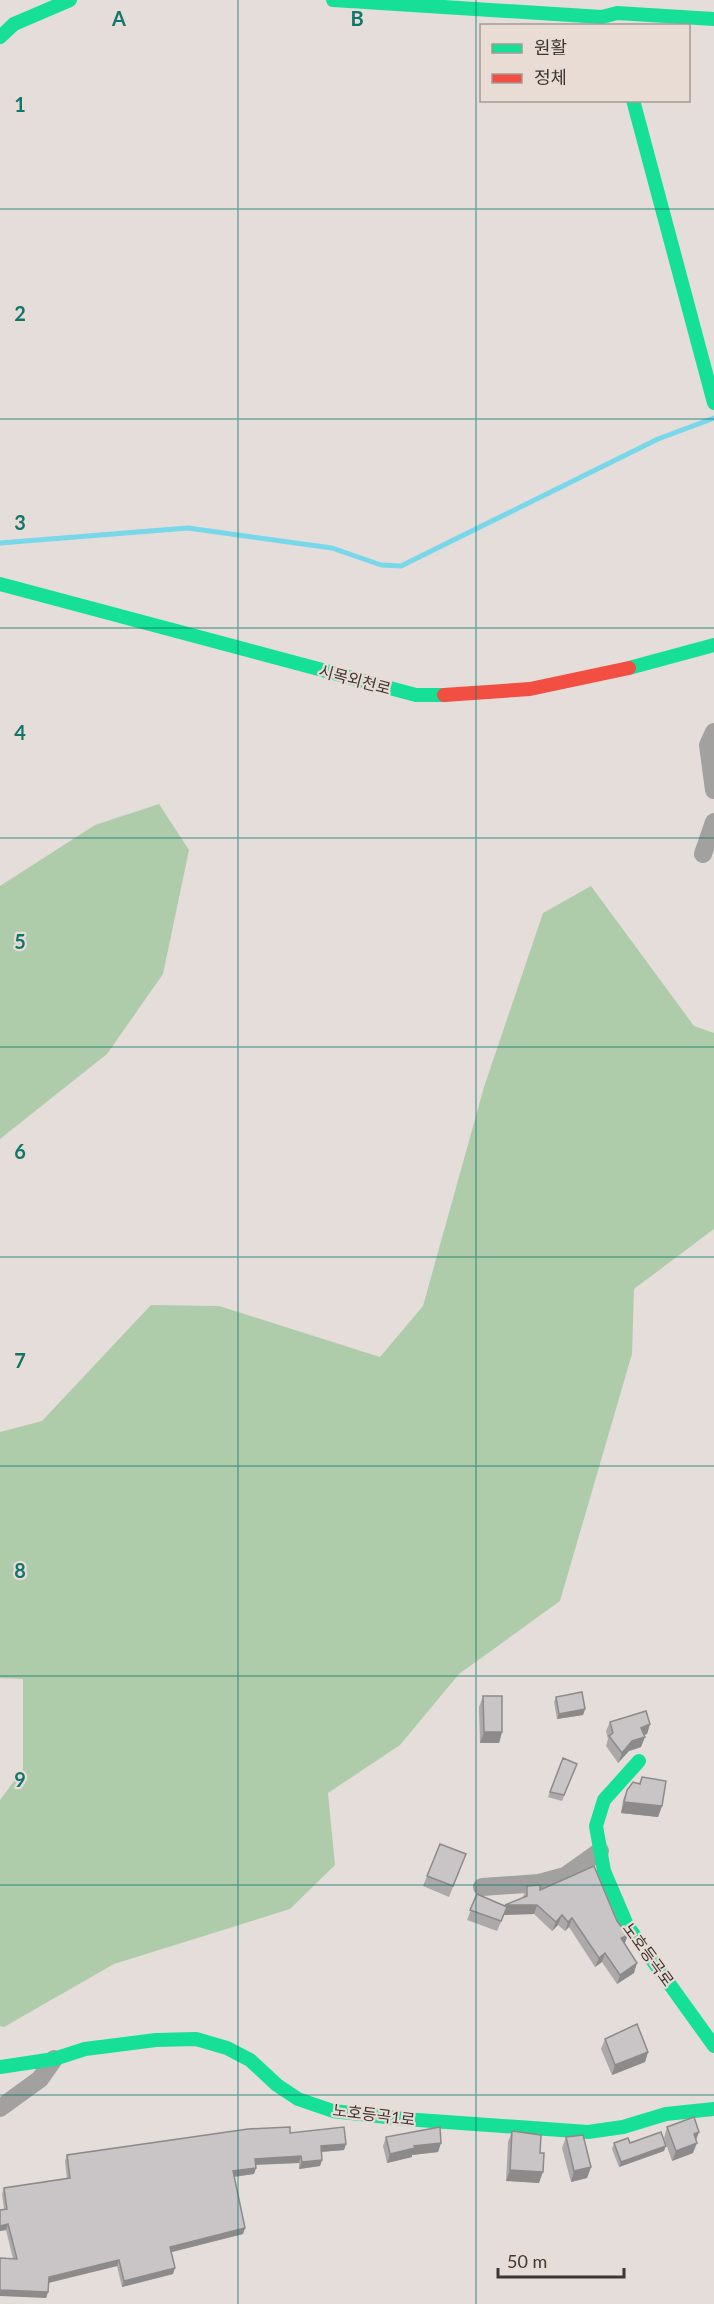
<svg xmlns="http://www.w3.org/2000/svg" width="714" height="2304" font-family="Lato,'Noto Sans KR',sans-serif">
<rect width="100%" height="100%" fill="#e4ddda"/>
<path fill="#afccaa" d="M159,804L189,850L163,974L107,1054L0,1139V886L95,825Z
M591,886L694,1026L714,1033V1229L634,1289L632,1354L560,1601L459,1674L400,1745L328,1793L335,1865L290,1909L114,1964L4,2027L0,2026V1800L23,1769V1679L0,1678V1432L42,1421L151,1305L219,1306L380,1357L423,1306L484,1087L543,913Z"/>
<g fill="none" stroke-linecap="round" stroke-linejoin="round">
<path stroke="#79d7ea" stroke-width="5" d="M0,543L188,528L332,548L381,565L401,566L658,439L714,418"/>
<path stroke="#a3a19f" stroke-width="18" d="M714,732L708,745L714,790
M703,854L714,822
M482,1887L539,1883L565,1876L600,1851
M0,2108L40,2079L54,2059"/>
<path stroke="#16e098" stroke-width="14" d="M333,0L602,17L617,13L714,19
M0,37L14,24L70,0
M633,100L714,403
M0,584L416,695H444
M629,668L714,645
M639,1761L604,1800L596,1826L604,1871L627,1925L714,2046
M0,2067L54,2059L85,2049L156,2040L196,2039L227,2048L250,2060L277,2085L298,2099L333,2111L404,2119L588,2132L623,2127L666,2114L714,2109"/>
<path stroke="#f24e42" stroke-width="14" d="M444,695L530,689L629,668"/>
</g>
<path fill="#ada9aa" d="M483,1696L502,1732L499,1743H480L479,1707Z
M556,1697L585,1709L583,1715L557,1719L554,1702Z
M610,1722L650,1724L647,1734L644,1735L641,1747L629,1751L618,1763L606,1746L608,1739L606,1731Z
M563,1758L577,1764L562,1801L548,1797Z
M642,1777L662,1806L658,1817L621,1813L623,1800L627,1790L639,1784Z
M440,1844L466,1854L449,1897L423,1886Z
M527,1886L540,1890L617,1921L628,1935L624,1944L634,1973L617,1984L602,1962L595,1967L569,1927L565,1931L558,1925L552,1931L534,1914L504,1915L497,1931L467,1920L477,1894L504,1906L523,1897Z
M605,2039L648,2052L645,2062L612,2075L601,2049Z
M667,2127L693,2153L672,2161L664,2138Z
M512,2131L540,2153L539,2183L506,2181L508,2142Z
M290,2133L346,2144L344,2150L321,2152L322,2160L320,2166L299,2169V2163L256,2164V2168L254,2174L234,2177L245,2228L243,2234L171,2252L173,2274L122,2287L117,2266L49,2283L48,2292L46,2298L13,2259L6,2230L0,2231V2210L4,2209L2,2194L4,2188L67,2179L65,2161L67,2155Z
M386,2137L441,2143L438,2152L412,2155V2157L387,2163L383,2146Z
M566,2137L591,2167L587,2178L571,2182L562,2148Z
M614,2143H630L664,2151L619,2167L612,2149Z"/>
<path fill="#8d8a8b" d="M585,1709L583,1715L557,1719L559,1714Z
M650,1724L647,1734L637,1737L641,1728Z
M484,1732H502L499,1743H480Z
M645,1737L641,1747L629,1751L618,1763L622,1753L632,1741Z
M624,1802L662,1806L658,1817L621,1813Z
M505,1905H537L534,1914L504,1915L497,1931L504,1915Z
M562,1915L558,1925L552,1931L556,1922Z
M572,1918L569,1927L565,1931L568,1922Z
M628,1935L624,1945L621,1938Z
M605,1953L602,1962L595,1967L599,1958Z
M637,1963L634,1973L617,1984L620,1975Z
M648,2052L645,2062L612,2075L615,2065Z
M699,2132L695,2143L694,2134Z
M441,2143L438,2152L412,2155V2157L387,2163L390,2154L414,2146Z
M697,2143L693,2153L672,2161L676,2151Z
M346,2144L344,2150L319,2152L321,2146Z
M666,2146L664,2151L619,2167L621,2162Z
M301,2156L299,2163L252,2165L255,2159Z
M322,2160L320,2166L299,2169L302,2162Z
M591,2167L587,2178L571,2182L574,2171Z
M256,2168L254,2174L231,2177L233,2171Z
M510,2170L543,2172L539,2183L506,2181Z
M8,2224L6,2230L0,2231V2226Z
M245,2228L243,2234L168,2253L170,2247Z
M119,2260L117,2266L47,2283L49,2277Z
M175,2268L173,2274L122,2287L124,2281Z
M0,2290L48,2292L46,2298L0,2296Z"/>
<path fill="#c9c5c6" stroke="#8d8a8b" stroke-width="1.5" d="M582,1692L585,1709L559,1714L556,1697Z
M483,1696H502V1732H484Z
M646,1711L650,1724L641,1728L645,1737L632,1741L622,1753L609,1736L613,1733L610,1722Z
M563,1758L577,1764L564,1795L550,1792Z
M642,1777L666,1781L662,1806L624,1802L627,1790L633,1782L640,1784Z
M440,1844L466,1854L453,1886L427,1876Z
M594,1866L617,1921L628,1935L621,1938L637,1963L620,1975L605,1953L599,1958L572,1918L568,1922L562,1915L556,1922L537,1905H505L527,1896V1886L540,1885V1890Z
M477,1894L507,1907L501,1921L470,1910Z
M637,2024L648,2052L615,2065L605,2039Z
M694,2117L699,2132L694,2134L697,2143L676,2151L667,2127Z
M290,2127V2133L344,2127L346,2144L321,2146L322,2160L302,2162L301,2156L255,2159L256,2168L233,2171L245,2228L170,2247L175,2268L124,2281L119,2260L49,2277L48,2292L0,2290V2258L17,2259L8,2224L0,2226V2210L7,2209L4,2188L70,2178L67,2155L248,2129Z
M440,2127L441,2143L414,2146L415,2148L390,2154L386,2137Z
M512,2131L541,2135L540,2153H544L543,2172L510,2170Z
M661,2132L666,2146L621,2162L614,2143L628,2138L630,2143Z
M583,2135L591,2167L574,2171L566,2137Z"/>
<path fill="none" stroke="#0f766e" stroke-width="1.5" stroke-opacity="0.55" d="M238,0V2304M476,0V2304M0,209H714M0,419H714M0,628H714M0,838H714M0,1047H714M0,1257H714M0,1466H714M0,1676H714M0,1885H714M0,2095H714"/>
<g text-anchor="middle" dominant-baseline="central" stroke-width="4.5" stroke-linejoin="round" paint-order="stroke">
<g font-size="16" fill="#3c3734" stroke="#e9dcd5">
<text transform="translate(355 679) rotate(15)">시목외천로</text>
<text transform="translate(649 1954) rotate(54)">노호등곡로</text>
<text transform="translate(374 2114) rotate(7)">노호등곡1로</text>
</g>
</g>
<g font-size="20" text-anchor="middle" font-weight="bold" fill="#0f766e" stroke="#e9dcd5" stroke-width="4.5" stroke-linejoin="round" paint-order="stroke">
<text x="119" y="26">A</text>
<text x="357" y="26">B</text>
<text x="20" y="112">1</text>
<text x="20" y="321">2</text>
<text x="20" y="530">3</text>
<text x="20" y="740">4</text>
<text x="20" y="949">5</text>
<text x="20" y="1159">6</text>
<text x="20" y="1368">7</text>
<text x="20" y="1578">8</text>
<text x="20" y="1787">9</text>
</g>
<rect x="480" y="24" width="210" height="78" fill="#e9dcd5" stroke="#a49a95" stroke-width="1.5"/>
<rect x="492" y="44" width="30" height="9" fill="#16e098" stroke="#a49a95" stroke-width="1.5"/>
<text x="534" y="54" font-size="18" fill="#3c3734">원활</text>
<rect x="492" y="74" width="30" height="9" fill="#f24e42" stroke="#a49a95" stroke-width="1.5"/>
<text x="534" y="84" font-size="18" fill="#3c3734">정체</text>
<path d="M498 2268v9h126v-9" fill="none" stroke="#3c3734" stroke-width="3"/>
<text x="507" y="2268" font-size="18" fill="#3c3734" stroke="#e9dcd5" stroke-width="4.5" paint-order="stroke">50 m</text>
</svg>
